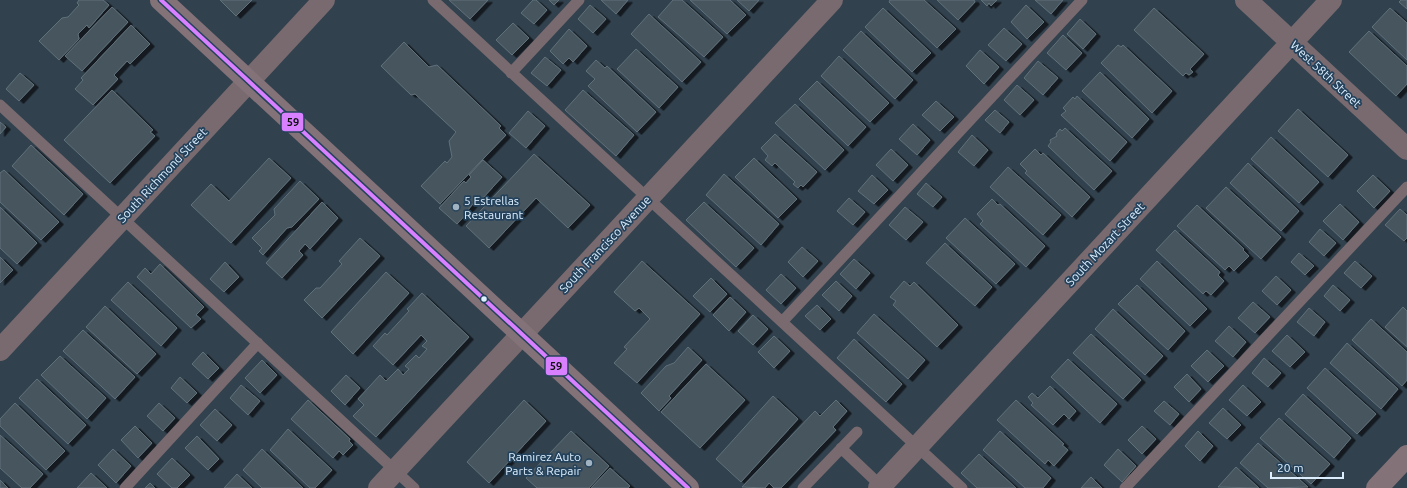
<svg xmlns="http://www.w3.org/2000/svg" width="1407" height="488" font-family="Ubuntu,sans-serif">
<defs>
<filter id="shadow"><feDropShadow dx="4.5" dy="2.5" stdDeviation="0" flood-color="#0009"/></filter>
</defs>
<rect width="100%" height="100%" fill="#31414e"/>
<path fill="#46555e" stroke="#61717a" filter="url(#shadow)" d="M79,0H103L109,5L89,28L87,25L78,34L79,39L59,60L39,41L62,18L68,17L79,5L77,3Z
M220,0H252L236,16Z
M449,0H488L470,19Z
M533,0H536L547,10L534,24L521,13Z
M549,0H559L554,5Z
M601,0H628L616,14Z
M673,0H682L723,37L704,57L658,17Z
M690,0H730L746,15L727,34Z
M737,0H759L749,11Z
M890,0H924L956,29L937,48L889,2Z
M937,0H974L975,2L958,20Z
M981,0H997L991,6L989,3L987,6Z
M1035,0H1063L1051,14Z
M1401,0H1407V9L1399,2Z
M590,5L606,19L593,33L578,19Z
M1026,5L1044,22L1027,39L1011,22Z
M112,7L128,22L82,71L65,56Z
M883,8L931,53L912,72L865,27Z
M1154,8L1204,54L1190,69L1193,72L1189,75L1186,73L1183,76L1134,30Z
M1390,8L1407,23V60L1372,27Z
M649,14L701,62L682,82L631,34Z
M1080,19L1096,34L1083,49L1067,34Z
M513,23L529,38L512,55L496,40Z
M131,25L150,44L130,64L127,61L114,75L118,79L93,105L75,89L83,80L81,78Z
M1004,28L1022,44L1006,61L988,45Z
M569,29L587,46L573,62L569,58L563,64L550,51Z
M861,31L913,80L895,99L843,50Z
M1369,31L1407,66V84L1396,96L1349,52Z
M1063,35L1082,53L1066,70L1047,53Z
M404,42L429,67L437,65L501,126L499,128L506,135L440,204L421,186L445,161L447,163L452,157L449,141L456,132L415,94L411,95L381,66Z
M1118,45L1121,47L1123,45L1172,91L1152,113L1101,63Z
M636,49L678,87L659,108L617,69Z
M980,50L999,67L984,84L966,66Z
M839,56L889,103L870,122L821,76Z
M545,57L561,70L547,86L531,73Z
M596,60L605,68L607,66L656,112L637,132L588,86L595,79L586,71Z
M1038,61L1058,78L1043,95L1024,78Z
M1100,72L1149,119L1132,138L1082,91Z
M20,73L34,85L19,101L6,89Z
M817,81L866,127L848,146L799,99Z
M1017,85L1034,100L1020,115L1004,100Z
M112,90L153,130L150,132L155,136L110,183L64,140Z
M583,90L634,135L616,156L565,110Z
M1077,96L1127,142L1110,161L1061,115L1066,111L1063,108L1073,97L1075,99Z
M936,101L954,117L940,131L922,115Z
M795,104L844,150L825,170L775,123Z
M1298,109L1348,155L1328,177L1278,131Z
M995,110L1009,122L1000,133L985,120Z
M528,111L545,126L526,148L509,133Z
M0,122L6,127L0,134Z
M913,124L930,140L917,155L899,139Z
M1065,128L1112,171L1094,190L1048,146L1051,142L1050,140L1057,136L1056,134L1060,129L1062,131Z
M775,134L817,172L803,187L801,185L798,188L793,184L795,182L775,163L772,166L765,160L768,156L761,148Z
M972,135L988,150L974,166L958,152Z
M1271,137L1319,182L1299,203L1251,159Z
M31,145L83,194L64,215L12,166Z
M891,149L908,165L893,181L876,165Z
M1035,149L1041,155L1043,153L1090,197L1072,217L1025,173L1027,171L1020,164Z
M534,154L590,205L568,228L536,198L489,248L466,226Z
M269,158L291,178L231,243L191,205L211,184L229,201Z
M754,158L797,199L778,218L735,177Z
M483,160L502,177L483,198L476,200L468,210L469,211L457,224L439,208L464,181L466,183L471,177L469,175Z
M1248,163L1299,211L1281,231L1230,183Z
M1008,167L1061,215L1043,235L990,187Z
M4,170L59,222L41,240L0,202V173Z
M724,174L779,224L761,245L706,195Z
M872,175L888,190L874,204L858,191Z
M1373,175L1390,191L1374,208L1357,191Z
M300,181L319,199L292,227L287,228L263,255L259,251L262,248L252,238L275,215L274,209Z
M926,183L942,197L933,207L917,194Z
M1226,187L1281,237L1261,259L1206,208Z
M849,198L865,212L853,225L837,211Z
M992,199L998,205L1000,204L1045,246L1026,267L980,224L983,221L977,214Z
M322,202L338,218L310,249L305,244L299,251L303,255L282,278L266,263Z
M704,202L754,248L736,267L686,220Z
M1340,204L1359,222L1343,240L1323,221Z
M1197,205L1244,249L1243,250L1249,256L1234,271L1229,266L1225,270L1177,226Z
M0,207L37,243L17,264L0,248Z
M905,207L923,222L906,240L889,225Z
M1400,209L1407,215V238L1404,241L1385,225Z
M965,218L1015,264L996,284L946,238Z
M1320,229L1336,243L1324,256L1309,242Z
M1175,230L1220,272L1218,275L1224,281L1211,295L1206,291L1203,294L1156,250Z
M360,238L380,256L322,318L304,300L316,288H320L342,264L339,261Z
M945,243L992,287L975,306L926,263Z
M802,247L818,261L803,277L788,262Z
M1299,253L1314,266L1305,275L1291,262Z
M0,257L13,270L0,283Z
M854,259L870,273L856,289L840,274Z
M642,261L700,314L637,383L614,363L627,349L624,347L650,319L639,308L635,311L614,292Z
M1157,261L1207,309L1190,326L1140,279Z
M1355,261L1372,276L1361,288L1344,273Z
M225,262L239,277L224,292L210,279Z
M160,264L204,307L196,315L201,319L191,328L137,277L145,268L151,274Z
M386,272L409,293L353,354L331,332Z
M781,274L796,288L781,304L766,290Z
M1276,276L1291,290L1277,305L1262,291Z
M711,278L727,294L710,312L693,296Z
M836,281L852,296L839,311L822,295Z
M904,281L910,286L914,282L958,325L937,347L893,305L896,301L890,297Z
M128,282L177,328L161,346L111,300Z
M1137,285L1185,331L1168,350L1118,304Z
M1333,285L1350,300L1340,311L1324,296Z
M422,293L469,337L376,437L353,416L364,405L358,399L380,375L386,381L398,369L403,375L409,369L405,366L416,355L419,358L427,349L422,346L427,341L421,335L393,365L373,346L385,333L387,335L409,311L407,309Z
M730,297L746,312L729,331L713,315Z
M1253,302L1270,317L1255,333L1238,318Z
M817,305L831,319L820,330L805,316Z
M105,306L156,354L137,374L86,327Z
M1403,307L1407,311V347L1385,327Z
M1309,308L1325,322L1314,336L1297,322Z
M1113,309L1163,356L1145,375L1095,329Z
M874,314L925,360L908,379L857,333Z
M753,315L768,329L753,345L738,331Z
M1371,319L1407,352V380L1402,386L1352,340Z
M1229,326L1246,342L1233,357L1215,341Z
M83,330L135,377L115,399L63,351Z
M1091,334L1141,380L1123,399L1073,353Z
M1287,335L1305,352L1290,367L1272,351Z
M774,336L790,351L774,368L758,352Z
M854,339L902,384L886,402L837,358Z
M1347,343L1398,389L1381,409L1330,363Z
M688,347L702,360L669,396L671,398L659,411L641,393L666,366L674,363Z
M1207,350L1224,366L1208,382L1191,366Z
M203,352L219,368L208,379L192,364Z
M60,356L106,398L87,419L41,375Z
M1264,358L1281,373L1268,387L1252,373Z
M1068,359L1117,404L1100,423L1051,377Z
M262,360L277,375L260,393L245,378Z
M706,364L745,400L700,448L661,412Z
M1325,368L1376,414L1357,434L1307,388Z
M1187,374L1201,389L1189,402L1174,387Z
M346,375L360,388L345,405L331,391Z
M180,377L197,393L187,403L171,388Z
M37,379L86,425L68,444L19,398Z
M241,385L260,401L248,415L230,398Z
M1243,385L1261,402L1247,416L1229,400Z
M1050,386L1076,411L1069,419L1064,414L1053,425L1031,405L1033,403L1028,397L1032,393L1038,398Z
M1303,394L1351,438L1334,458L1285,414Z
M773,396L798,419L741,482L716,459Z
M308,400L350,439L349,441L353,445L343,455L339,451L333,458L291,419Z
M524,400L546,421L489,483L467,462Z
M836,400L847,411L833,427L836,430L781,488H774L769,483L765,488L742,487L815,411L820,416Z
M1016,400L1064,444L1062,445L1068,450L1054,466L1048,460L1045,464L997,420Z
M1164,401L1179,414L1170,425L1154,411Z
M15,403L65,451L46,470L0,426V419Z
M159,403L175,418L163,431L147,416Z
M1223,408L1241,425L1227,439L1209,423Z
M215,409L232,425L217,441L200,425Z
M1279,418L1330,464L1311,484L1260,438Z
M135,426L152,443L138,458L121,440Z
M1142,426L1156,439L1142,454L1128,440Z
M288,429L332,470L315,488H310L270,450Z
M571,431L609,466L589,488H537L526,478Z
M1000,431L1051,478L1043,488H1025L983,450Z
M1198,431L1213,446L1200,461L1185,446Z
M0,435L43,474L30,488H22L0,468Z
M197,436L219,459L208,470L185,448Z
M1258,443L1308,487L1268,488L1240,463Z
M113,449L131,466L116,483L98,465Z
M262,449L303,488H262L243,470Z
M1118,449L1136,466L1122,482L1104,465Z
M979,454L1016,488H977L961,473Z
M172,458L190,475L177,488H172L157,474Z
M1236,467L1259,488L1218,487Z
M610,468L630,486L628,488H591Z
M91,473L107,488H77Z
M237,474L252,488H224Z
M1091,477L1102,488H1081Z
M0,480L8,488H0Z
M150,483L155,488H145Z"/>
<g fill="none" stroke-linecap="round" stroke-linejoin="round">
<path stroke="#786a6f" stroke-width="11" d="M433,0L962,488
M511,73L579,0
M0,105L414,488
M782,322L1082,0
M841,448L881,486
M125,488L258,343
M803,488L857,432
M1125,488L1407,187"/>
<path stroke="#786a6f" stroke-width="22" d="M1246,0L1407,149
M0,350L324,0
M379,488L832,0
M879,488L1331,0"/>
<path stroke="#847279" stroke-width="22" d="M161,0L688,488
M1377,488L1407,456"/>
<g stroke="#24425b" stroke-width="7">
<path id="bus-1" d="M161,0L688,488"/>
</g>
<use href="#bus-1" stroke="#d880ff" stroke-width="4"/>
</g>
<g fill="#a1b2c0" stroke="#24425b" stroke-width="1.5">
<circle cx="456" cy="207" r="4"/>
<circle cx="589" cy="463" r="4"/>
</g>
<circle fill="#ddeffe" stroke="#24425b" stroke-width="1.5" cx="484" cy="299" r="3.5"/>
<g text-anchor="middle" dominant-baseline="central" stroke-width="3.5" stroke-linejoin="round" paint-order="stroke">
<g font-size="12" fill="#ddeffe" stroke="#24425b">
<text transform="translate(1326 74) rotate(43)">West 58th Street</text>
<text transform="translate(162 175) rotate(-47)">South Richmond Street</text>
<text transform="translate(605 244) rotate(-47)">South Francisco Avenue</text>
<text transform="translate(1105 244) rotate(-47)">South Mozart Street</text>
</g>
<g font-size="12" fill="#ddeffe" stroke="#24425b" text-anchor="start">
<text x="464" y="200">5 Estrellas<tspan x="464" dy="14">Restaurant</tspan></text>
<text x="581" y="456" text-anchor="end">Ramirez Auto<tspan x="581" dy="14">Parts &amp; Repair</tspan></text>
</g>
</g>
<g stroke="#24425b" stroke-width="1.5">
<rect x="281" y="112" width="23" height="20" rx="4" fill="#d880ff"/>
<rect x="545" y="356" width="23" height="20" rx="4" fill="#d880ff"/>
</g>
<g font-size="11" text-anchor="middle" font-weight="bold" fill="#111">
<text x="293" y="126">59</text>
<text x="556" y="370">59</text>
</g>
<path d="M1271 472v6h72v-6" fill="none" stroke="#ddeffe" stroke-width="2"/>
<text x="1277" y="472" font-size="12" fill="#ddeffe" stroke="#24425b" stroke-width="3" paint-order="stroke">20 m</text>
</svg>
